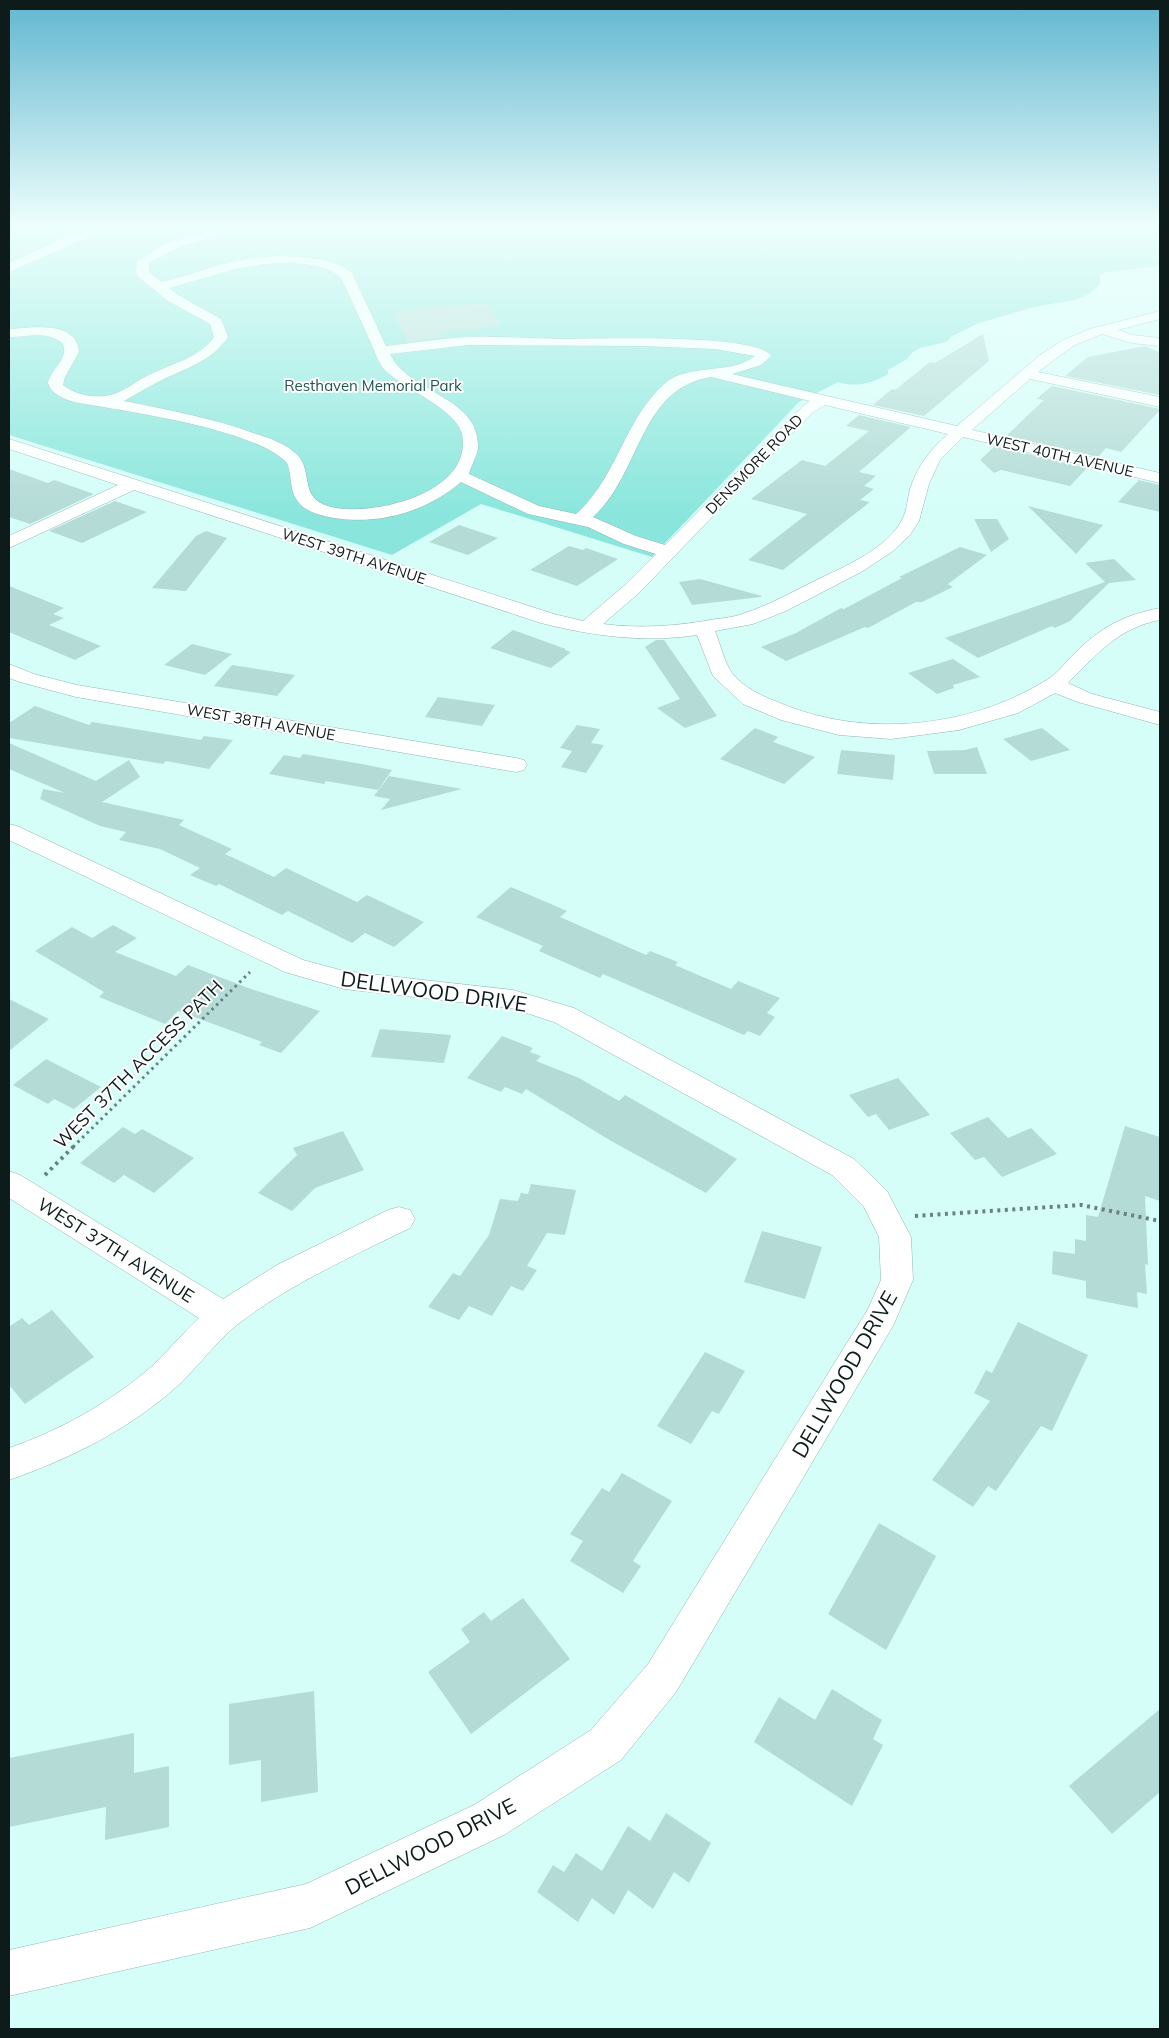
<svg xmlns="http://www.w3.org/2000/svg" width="1169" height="2038" font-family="Mulish,sans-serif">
<rect width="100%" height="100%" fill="#d6fef9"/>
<path fill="#8ae6dc" d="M9,228H1160V266L1105,272L1100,275V284L1089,294L1075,300L1034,307L979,323L952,336L946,342L920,348L913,352L907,359L888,370V374C874,383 855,388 838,382L799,402L652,557L481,504L392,555L9,435Z"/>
<path fill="#b4dbd6" d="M486,303L502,326L440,332L443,337L407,342L394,314H400L399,312L409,311L408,309Z
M983,334L989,361L924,416L873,405L892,389L895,390L930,362L935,363Z
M1145,346L1160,353V395L1065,376L1088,357Z
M1052,386L1160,409V410L1121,452L1106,448L1098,457L1006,436L1044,400L1036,399Z
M859,415L911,427L859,472L876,476L864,486L874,489L860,500L870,502L783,570L748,560L807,514L751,499L802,460L825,466L869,431L846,426Z
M995,446L1087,468L1070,486L1001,470L994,473L980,460Z
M9,469L48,483L54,480L94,494L30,524L9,517Z
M1139,480L1160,485V512L1118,502Z
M115,501L147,512L82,543L49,531Z
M1028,506L1103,525L1076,554Z
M974,519H997L1009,539L991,552Z
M459,525L498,538L468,555L429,542Z
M206,531L227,538L186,591L152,588L196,536Z
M569,546L583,550L586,548L618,559L577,586L530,570Z
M960,547L987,555L948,584L953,587L922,602H916L868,628L865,627L786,661L761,647L796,633L841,608L844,609L902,578L899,577Z
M1114,559L1136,580L1109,583L1070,621L1055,628L1052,626L978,658L945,638L1105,582L1085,563Z
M700,579L762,596L761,597L692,605L679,582Z
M9,586L64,608L53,614L64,618L49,625L101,646L75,660L9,632Z
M513,630L566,649L565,650L571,652L551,668L490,648Z
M656,640H664L717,716L685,728L657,708L680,699L645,647Z
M192,644L232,654L205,675L164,665Z
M953,659L980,677L953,685L954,688L937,694L908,673Z
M232,665L295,675L277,696L214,686Z
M438,697L495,705L482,726L425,717Z
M35,706L89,725L92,722L201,740L204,736L233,740L209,769L166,761L163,764L9,738V723Z
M577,725L600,729L591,743L604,745L586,773L561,767L572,751L560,748Z
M755,728L778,737L773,742L815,757L784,784L720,759Z
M1042,728L1070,750L1031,761L1003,739Z
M9,743L96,781L129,760L140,777L102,802L184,820L179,825L232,849L225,854L274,877L286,868L357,902L367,895L424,922L394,947L365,933L352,943L288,911L282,915L219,884L216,886L190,875L200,868L160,849L119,840L126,832L100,826L40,799L43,789L65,793L9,769Z
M977,747L987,774H934L927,751L965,750Z
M841,750L895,755L893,780L837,774Z
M303,754L356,763L392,770L378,790L326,781L324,784L269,774L284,755L300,758Z
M389,776L462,789L381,810L390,799L374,796Z
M511,887L567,911L560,917L646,955L650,951L678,962L675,965L731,989L738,981L780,998L767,1013L775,1017L760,1036L748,1031L744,1035L603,974L600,978L539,951L543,946L476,917Z
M113,925L137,938L115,952L176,976L188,965L251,989L320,1011L281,1053L259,1045L262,1042L178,1011L165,1024L99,997L104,992L35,951L72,927L92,938Z
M9,999L49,1019L9,1051Z
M380,1029L451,1035L444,1063L371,1057Z
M502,1036L533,1048L530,1052L541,1056L536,1061L579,1078L619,1101L625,1095L737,1159L706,1193L611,1141L526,1089L522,1094L505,1087L501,1092L467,1078Z
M46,1059L101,1087L74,1109L54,1099L48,1104L13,1085Z
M898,1078L930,1115L889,1130L876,1114L868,1117L849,1095Z
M988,1117L1008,1138L1031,1128L1057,1154L1002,1177L984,1157L975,1160L950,1133Z
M1125,1126L1160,1137V1201L1145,1196L1148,1265L1145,1264L1147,1294L1137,1292L1138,1308L1086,1298V1281L1052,1274L1053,1251L1075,1254V1239L1086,1241V1215L1098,1217Z
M123,1127L135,1134L142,1129L194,1158L154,1193L124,1175L114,1183L80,1163Z
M343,1131L364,1170L315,1188L292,1211L258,1193L297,1155L293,1148Z
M531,1184L576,1190L565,1235L547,1233L527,1266L537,1270L523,1291L511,1286L492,1316L469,1306L459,1320L428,1307L453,1273L460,1276L489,1235L500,1199L518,1201L521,1193L528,1194Z
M762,1231L822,1247L805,1299L744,1282Z
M52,1310L94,1357L25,1404L9,1385V1327L22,1318L29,1325Z
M1018,1322L1088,1355L1052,1431L1041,1426L996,1491L988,1486L973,1507L932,1480L990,1401L974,1393L986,1370L992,1373Z
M705,1352L745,1371L719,1414L712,1411L691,1444L657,1426Z
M622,1473L672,1501L633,1561L641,1566L623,1593L570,1561L583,1541L570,1534L602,1488L609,1492Z
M879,1523L936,1556L886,1650L828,1614Z
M523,1598L570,1659L471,1734L428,1672L470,1642L461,1629L484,1612L491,1621Z
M832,1689L882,1720L873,1739L883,1745L852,1806L754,1742L779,1697L815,1720Z
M314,1691L318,1792L261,1802V1760L229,1765V1704Z
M1160,1709V1792L1112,1834L1069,1786Z
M134,1733V1773L169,1766V1827L105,1840L106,1807L9,1827V1758Z
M666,1813L711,1843L689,1883L674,1872L653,1909L628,1890L614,1915L592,1898L578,1922L537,1892L553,1865L564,1872L576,1853L602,1871L628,1826L650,1841Z"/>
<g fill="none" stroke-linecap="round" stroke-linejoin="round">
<g stroke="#90b5b0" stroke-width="1">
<path id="minor" d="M92,228H110L9,272V263L68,236Z
M215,228H234L232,231L177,248L149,263V272L161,282C181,278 200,270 220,265C252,256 284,254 316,259C329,261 342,264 352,273L386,346C414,343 442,338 470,337C502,336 534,339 565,339C597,339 758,333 771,356L761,365L732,374L957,426L1040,355L1063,340L1090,329L1160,311V319L1118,330L1133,335L1160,338V346L1131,343L1102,334L1073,346L1038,372L1160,397V407L1030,379L972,430L1160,473V483L963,437L940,460L929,484L919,521L910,535L893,551L863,571L786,611L753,624L715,631C720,643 725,664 732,673C742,687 764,697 780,703C863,738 967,729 1045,681C1056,675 1066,662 1075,653C1101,627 1124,615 1160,608V620C1118,628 1097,654 1068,683L1092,694L1160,712V725L1078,702L1055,693L1018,713L959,730L891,739L839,735L781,720L743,704L713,676L697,635C644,643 592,636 541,623L134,490L9,548V536L118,485L9,449V439L554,614L583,621L625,585L656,554L624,544L588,527L528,514L461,482C426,512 379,525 334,518C324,516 310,513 302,506C288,493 293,478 287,463C254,428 123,411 74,402C64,399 51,394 48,383C51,369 69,359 63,344C48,330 28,337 9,337V329C30,328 77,319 79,352L65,377L63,385C77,396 98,399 114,394C125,391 135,382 145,377C167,365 199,359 214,337L210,324L168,301L137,276L136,273L137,261L169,242ZM265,264C289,263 323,261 341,278C351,299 361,321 371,343C375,352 378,363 385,370C403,388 456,409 462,434C474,493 373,517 331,507C296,498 316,469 294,452C284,443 269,438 256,434C213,418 169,410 124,401C135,395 146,388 158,382C183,369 212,362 228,337L221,319L178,295L169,288L236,269ZM469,345L644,346L715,349L755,356C730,376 689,362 664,384C624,420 617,478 576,514L539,506L469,474C471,465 477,457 478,448C480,396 409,394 390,354ZM711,377L810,401L803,406L665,545L636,536L593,517C641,474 639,388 711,377ZM825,405L948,434C931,449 917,466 910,489C907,501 907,514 899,525C883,549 850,564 825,576C797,589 771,605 742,614C734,617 725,618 716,619C678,626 641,629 603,624L639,593L813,412Z
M9,664L34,674L77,685L516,758L524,760L527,765L524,770L516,772L76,697L20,682L9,678Z
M9,824L17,826L303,960L344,971L513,990L574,1008L854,1159L887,1191L911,1237L913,1280L893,1326L676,1692L621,1760L504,1835L310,1928L9,1996V1950L306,1884L474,1805L591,1730L648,1664L868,1309L881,1280L879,1237L864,1207L832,1175L554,1022L511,1008L344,989L285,972L9,840Z
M9,1171L20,1175L223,1299L277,1265L388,1210L399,1207L410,1210L415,1219L410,1228C351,1257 290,1284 238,1324C214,1343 197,1369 174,1389C126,1431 69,1459 9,1480V1448C59,1431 111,1402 151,1367C168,1351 183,1333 199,1318L9,1198Z"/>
</g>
<path stroke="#68837f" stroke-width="1" stroke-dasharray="1 2" stroke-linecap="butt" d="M1143,228L1160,235"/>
<path stroke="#68837f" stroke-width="3" stroke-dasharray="2.5 4" stroke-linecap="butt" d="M73,1147L250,972"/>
<path stroke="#68837f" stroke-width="4" stroke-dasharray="3 4.5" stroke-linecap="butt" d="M45,1175L74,1146
M915,1216L1081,1205L1160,1221"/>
<use href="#minor" fill="#fff" fill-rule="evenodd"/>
</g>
<linearGradient id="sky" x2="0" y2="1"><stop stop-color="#61b6d0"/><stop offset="0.44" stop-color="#edfffc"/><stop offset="1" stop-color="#edfffc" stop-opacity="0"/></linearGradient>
<rect width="1169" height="514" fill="url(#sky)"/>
<g text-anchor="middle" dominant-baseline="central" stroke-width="4" stroke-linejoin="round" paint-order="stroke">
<g font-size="15" fill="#225651" stroke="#fff">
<text x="373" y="385">Resthaven Memorial Park</text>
</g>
<g font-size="15" fill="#0d1c1a" stroke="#fff">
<text transform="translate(1060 455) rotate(13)">WEST 40TH AVENUE</text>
<text transform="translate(754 464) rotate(-46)">DENSMORE ROAD</text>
<text transform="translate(354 556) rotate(18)">WEST 39TH AVENUE</text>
<text transform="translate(261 722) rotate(10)">WEST 38TH AVENUE</text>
</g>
<g font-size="18" fill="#0d1c1a" stroke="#fff">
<text transform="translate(138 1064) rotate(-45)">WEST 37TH ACCESS PATH</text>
<text transform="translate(116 1250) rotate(32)">WEST 37TH AVENUE</text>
</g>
<g font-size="21" fill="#0d1c1a" stroke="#fff">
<text transform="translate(434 991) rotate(8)">DELLWOOD DRIVE</text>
<text transform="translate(844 1374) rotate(-60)">DELLWOOD DRIVE</text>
<text transform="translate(430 1846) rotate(-27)">DELLWOOD DRIVE</text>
</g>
</g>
<rect width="1169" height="2038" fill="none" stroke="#0d1c1a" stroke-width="20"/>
</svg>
